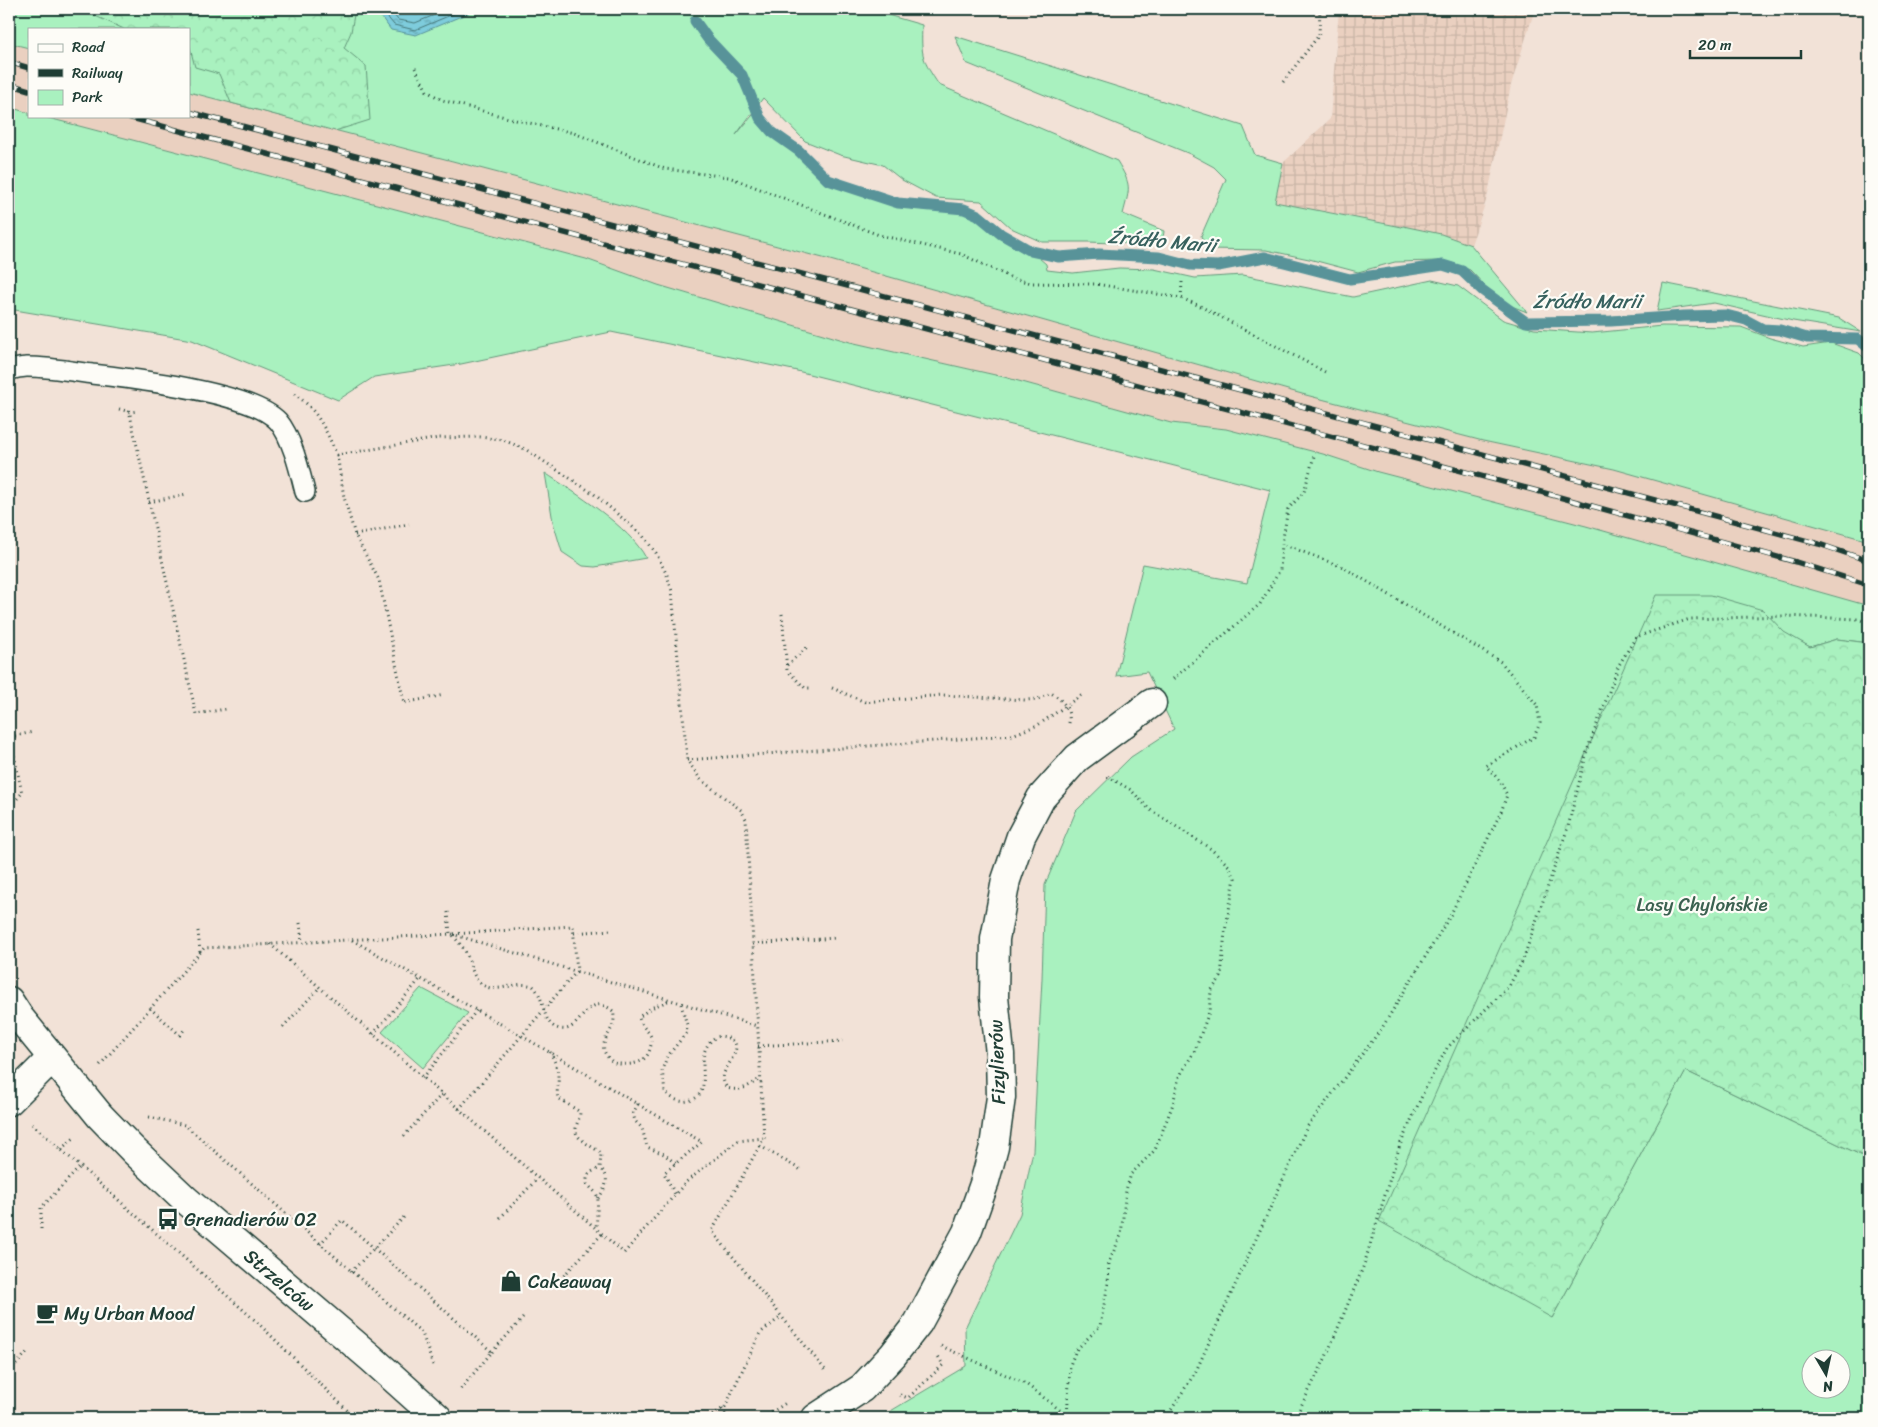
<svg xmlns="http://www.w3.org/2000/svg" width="1878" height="1427" font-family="Sriracha,sans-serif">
<defs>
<pattern id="industrial-grid" width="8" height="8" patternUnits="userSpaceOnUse" patternTransform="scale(1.25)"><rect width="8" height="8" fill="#ead0c0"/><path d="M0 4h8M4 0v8" fill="none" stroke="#c8b4a6"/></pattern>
<pattern id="forest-crowns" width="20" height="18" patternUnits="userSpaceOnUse" patternTransform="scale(1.25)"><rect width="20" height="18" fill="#a9f1bf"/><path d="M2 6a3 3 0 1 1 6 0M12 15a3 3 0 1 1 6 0" fill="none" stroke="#91d0a5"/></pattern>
<pattern id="water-ripples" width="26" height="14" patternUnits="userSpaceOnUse" patternTransform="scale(1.25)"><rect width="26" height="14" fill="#7eccdc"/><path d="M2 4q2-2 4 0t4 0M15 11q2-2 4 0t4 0" fill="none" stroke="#67a7b3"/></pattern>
</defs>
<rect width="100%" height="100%" fill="#f2e2d7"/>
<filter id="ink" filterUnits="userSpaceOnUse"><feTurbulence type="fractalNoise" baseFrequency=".02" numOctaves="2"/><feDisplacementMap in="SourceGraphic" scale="10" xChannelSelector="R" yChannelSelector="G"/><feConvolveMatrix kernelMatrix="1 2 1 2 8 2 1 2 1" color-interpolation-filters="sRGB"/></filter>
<g filter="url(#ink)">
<path fill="#ead0c0" d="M9,43L29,48V113L9,107Z
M189,92L823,258L1302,394L1483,441L1614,469L1869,541V606L1586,526L1378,472L1323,454L1226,429L1171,423L1004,377L850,342L658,285L586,259L41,116H189Z"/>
<path fill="url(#industrial-grid)" d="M1339,9H1385L1399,11L1400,9H1535L1511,85L1487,198L1471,245L1441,234L1275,202L1283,163L1330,119Z"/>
<path fill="#a9f1bf" stroke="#64977a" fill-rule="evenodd" d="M9,9H867L922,25C921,56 922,60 939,85L1117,161C1132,186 1130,187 1123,214L1164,231L1162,245L1088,242H1042L1011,228L981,201L936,198L902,180L883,165L840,155L805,141L763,98L736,135L757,110L760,118L772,132L799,151L828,180L898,203L964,209L978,215L1001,234L1031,251L1046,264L1047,270L1073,273L1119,268L1154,269L1195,278L1243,275L1353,297L1432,280L1458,286L1503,320L1534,329L1592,333L1662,326L1741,327L1770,338L1803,347L1831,343L1859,353L1869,363V541L1614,469L1483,441L1302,394L823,258L189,92V29H29V48L9,43Z
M955,36L1243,126L1255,155L1283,163L1275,202L1402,227L1403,226L1441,234L1471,245L1527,312L1509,305L1486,287L1470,270L1452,263L1438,261L1395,262L1358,272L1309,259L1266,250L1207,249L1201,236L1226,179L1214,167L1190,154L966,63Z
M9,107L29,113V116H41L586,259L658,285L850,342L1004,377L1171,423L1226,429L1323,454L1378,472L1586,526L1869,606V643L1837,639L1810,647L1784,633L1763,610L1552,1318L1686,1071L1869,1159V1418H879L966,1366L965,1328L1020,1214L1033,1151L1042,979L1045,885L1076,811L1131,757L1174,729L1147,672L1116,676L1143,564L1247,583L1270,490L793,370L611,332L461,364L374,377L338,400L192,340L9,309ZM1810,1360H1840V1390H1810Z
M1663,283L1839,318L1861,332L1793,321L1714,303L1657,311Z
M545,473C574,492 630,527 646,558L595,567L583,566L562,552L553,522Z
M421,988L468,1013L423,1068L382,1032Z"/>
<path fill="url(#forest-crowns)" stroke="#64977a" d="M80,9H355L351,32L344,48L366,66L370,120L335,131L231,103L219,74L195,67L189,44V29H124Z
M1656,595H1711L1763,610L1784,632L1810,647L1837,639L1869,643V1159L1686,1071L1552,1318L1379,1221Z"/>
<path fill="url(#water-ripples)" stroke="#589399" d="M375,9H478L416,35L391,30Z"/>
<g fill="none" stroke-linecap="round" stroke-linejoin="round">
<path stroke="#457677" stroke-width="1" d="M381,9L394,25L415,30L465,9
M389,9L398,20L415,23L449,9"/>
<path stroke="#589399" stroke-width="11" d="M695,21L708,39L742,75L760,118L772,132L799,151L828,180L898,203L964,209L978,215L1001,234L1031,251L1059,257L1099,254L1159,257L1190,265L1218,266L1265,257L1350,279L1443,265L1462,271L1482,290L1526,322L1611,321L1684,316L1726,315L1746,320L1763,329L1780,330L1807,338L1858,339L1869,348"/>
<g stroke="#1f3d34" stroke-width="22">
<path id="lane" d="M9,370C15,369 21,367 27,367C49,367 71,371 92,374C134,379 251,392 278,421C292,437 300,472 305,492"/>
</g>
<g stroke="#1f3d34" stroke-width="31">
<path id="street" d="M9,1101L52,1058
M816,1418L862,1388L893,1355L918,1323L967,1232L984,1184L994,1147L1001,1097L1000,1054L994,997L995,939L1006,880L1021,836L1041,798L1077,758L1152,703"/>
</g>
<g stroke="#1f3d34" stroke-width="31">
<g id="secondary">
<path id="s1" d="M9,1001L20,1018L100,1116L133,1150L186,1200L371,1358L438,1418"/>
</g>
</g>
<path stroke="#1f3d34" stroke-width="3" stroke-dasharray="1 4" stroke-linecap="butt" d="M415,68L427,91L442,100L516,120L574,133L665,169L729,177L879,235L961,254L1014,279L1032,283L1096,284L1181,298L1200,306L1327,373
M1283,82L1319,35L1320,9
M1181,298L1182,282
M294,394C317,408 326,431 337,455L439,438L480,437L503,440L525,449L594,494L643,536L656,553L667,575L672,591L687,760L701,780L741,810L746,819L764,1138L712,1231L826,1371
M119,409L130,412L138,411
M129,410L196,714L226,709
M337,455L344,497L355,535L379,580L404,703L444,695
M149,502L187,494
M355,535L409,524
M782,614L787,670L805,688H810
M787,665L809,646
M1173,679L1260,604L1280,570L1282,544L1288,509L1304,492L1314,456
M832,688L865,702L942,695L1025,700L1038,699L1051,693C1063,700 1071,710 1069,723
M9,731L22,793L9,808
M10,737L33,732
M687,760L1012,735L1038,725L1083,694
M448,912L450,934
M300,923L302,942
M198,931L200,952
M574,933L611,930
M352,940L522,1036L702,1142L664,1173L675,1194
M270,944L624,1253L686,1182L738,1141L763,1138
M753,944L835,938
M681,1004L687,1025L686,1033L667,1057L662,1070L665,1092C671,1098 679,1103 688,1101C714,1095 697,1065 706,1048C708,1044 712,1039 716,1037C720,1036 724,1036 728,1038C746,1044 728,1063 724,1073C722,1079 724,1083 727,1088C742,1092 748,1086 760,1079
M150,1008L180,1035L184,1030
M283,1027L320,987
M373,1034L421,978
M758,1046L843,1041
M550,1052C554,1060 558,1068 558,1077C559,1085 556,1090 558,1098L580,1112C580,1119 575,1125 576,1132C578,1141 594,1147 601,1153L600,1168C591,1172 586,1173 587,1184L596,1193L598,1198L596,1229
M100,1065L204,948L452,934L757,1026
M423,1078L477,1010
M638,1104L633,1113L635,1121L642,1128L647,1147L664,1154L676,1164
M459,1109L577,971L573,926L452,934C456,939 460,944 464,949C473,963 470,984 491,988C507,990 515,981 533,986C547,999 540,1026 561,1029C582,1033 586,989 613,1011C620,1034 588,1042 614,1063C627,1066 646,1065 650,1049C651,1045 652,1041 651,1037C648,1029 641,1028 639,1017L651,1008L670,1000
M149,1117L185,1125L422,1333L434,1368
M32,1124L257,1322L355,1418
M404,1136L442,1094
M760,1146L801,1170
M61,1149L74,1138
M598,1198C606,1189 611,1176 600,1168
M500,1218L538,1178
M41,1229V1208L81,1166
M320,1244L342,1220L492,1352L458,1392
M351,1272L406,1215
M557,1283L602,1234
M941,1346L1026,1384L1070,1418
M492,1352L523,1318
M9,1378L15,1366L29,1350
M900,1395L908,1398L943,1365L937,1354
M9,1404L13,1418
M722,1409L728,1418
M708,1418L725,1407L760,1333L781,1317
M763,1418L786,1403
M1067,1418L1070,1365L1076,1350L1100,1326L1108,1284L1109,1262L1121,1235L1126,1190L1131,1174L1155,1150L1173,1104L1179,1077L1195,1050L1209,1012L1211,991L1221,977L1225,931L1235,878L1230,867L1211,849L1149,809L1131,790L1107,776
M1166,1418L1196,1371L1307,1127L1382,1028L1450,916L1501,812L1507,795L1500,781L1486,766L1534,737L1540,723L1537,705L1501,662L1343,567L1282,544
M1295,1418L1326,1357L1364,1265L1400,1145L1426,1087L1447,1048L1509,986L1523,960L1568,827L1587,751L1619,665L1636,637L1690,619L1784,616L1858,619L1869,623"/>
<use href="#lane" stroke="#fdfcf7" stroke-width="19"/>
<use href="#street" stroke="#fdfcf7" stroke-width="28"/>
<use href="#secondary" stroke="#fdfcf7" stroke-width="28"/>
<g stroke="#1f3d34" stroke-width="5.5">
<path id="rail" d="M9,62L29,68
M9,84L29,90
M189,112L1543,470L1819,544L1869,561
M124,116L1541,492L1796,562L1869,585"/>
</g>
<use href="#rail" stroke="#fdfcf7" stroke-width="4" stroke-dasharray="11" stroke-linecap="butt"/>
</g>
</g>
<defs>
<g id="bus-bare" transform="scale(1.725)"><path d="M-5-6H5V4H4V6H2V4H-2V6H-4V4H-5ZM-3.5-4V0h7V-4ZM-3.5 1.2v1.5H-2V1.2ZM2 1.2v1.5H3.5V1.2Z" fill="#1f3d34" stroke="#fdfcf7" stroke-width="2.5" paint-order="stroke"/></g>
<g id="shop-bare" transform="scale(1.725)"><path d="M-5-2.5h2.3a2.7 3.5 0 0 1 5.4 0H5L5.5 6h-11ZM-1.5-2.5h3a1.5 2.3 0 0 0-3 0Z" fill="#1f3d34" stroke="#fdfcf7" stroke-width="2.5" paint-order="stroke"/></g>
<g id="cafe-bare" transform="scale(1.725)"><path d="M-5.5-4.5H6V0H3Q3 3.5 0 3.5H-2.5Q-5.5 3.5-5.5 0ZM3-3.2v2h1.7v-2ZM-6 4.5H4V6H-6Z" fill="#1f3d34" stroke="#fdfcf7" stroke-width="2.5" paint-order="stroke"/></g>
</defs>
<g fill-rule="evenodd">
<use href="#bus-bare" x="168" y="1219"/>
<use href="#shop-bare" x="511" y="1281"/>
<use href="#cafe-bare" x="47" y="1313"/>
</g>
<g text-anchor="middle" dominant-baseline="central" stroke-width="4.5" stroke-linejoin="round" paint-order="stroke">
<g font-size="19" fill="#3b6150" stroke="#fdfcf7">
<text x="1702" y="904">Lasy Chylońskie</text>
</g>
<g font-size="19" fill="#1f3d34" stroke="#fdfcf7">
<text transform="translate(997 1062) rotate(-92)">Fizylierów</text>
<text stroke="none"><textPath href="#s1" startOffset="390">Strzelców</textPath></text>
</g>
<g font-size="19" fill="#1f3d34" stroke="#fdfcf7" text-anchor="start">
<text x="184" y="1219">Grenadierów 02</text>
<text x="528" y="1281">Cakeaway</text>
<text x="64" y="1313">My Urban Mood</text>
</g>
<g font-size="20" font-style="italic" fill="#37615e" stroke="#fdfcf7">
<text transform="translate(1162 241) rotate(5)">Źródło Marii</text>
<text x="1587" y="301">Źródło Marii</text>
</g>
</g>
<rect width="1878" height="1427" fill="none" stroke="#fdfcf7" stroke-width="30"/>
<rect x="15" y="15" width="1848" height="1397" fill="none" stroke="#1f3d34" stroke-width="2" filter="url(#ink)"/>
<rect x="28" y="28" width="162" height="90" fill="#fdfcf7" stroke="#a4b0a9"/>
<rect x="38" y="44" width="25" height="8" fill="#fdfcf7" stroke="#a4b0a9"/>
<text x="72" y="52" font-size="15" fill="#1f3d34">Road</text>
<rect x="38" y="69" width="25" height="8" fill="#1f3d34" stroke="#a4b0a9"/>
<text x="72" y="78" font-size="15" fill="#1f3d34">Railway</text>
<rect x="38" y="90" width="25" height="15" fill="#a9f1bf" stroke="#a4b0a9"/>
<text x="72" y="102" font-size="15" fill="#1f3d34">Park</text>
<g transform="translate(1826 1374) rotate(171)"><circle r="24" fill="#fdfcf7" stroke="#a4b0a9"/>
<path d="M0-4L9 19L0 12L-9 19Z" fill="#1f3d34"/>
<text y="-8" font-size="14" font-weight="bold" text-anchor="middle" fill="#1f3d34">N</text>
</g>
<path d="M1690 50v8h111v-8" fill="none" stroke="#1f3d34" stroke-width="2.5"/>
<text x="1698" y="50" font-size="15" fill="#1f3d34" stroke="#fdfcf7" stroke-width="4" paint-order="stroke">20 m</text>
</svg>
